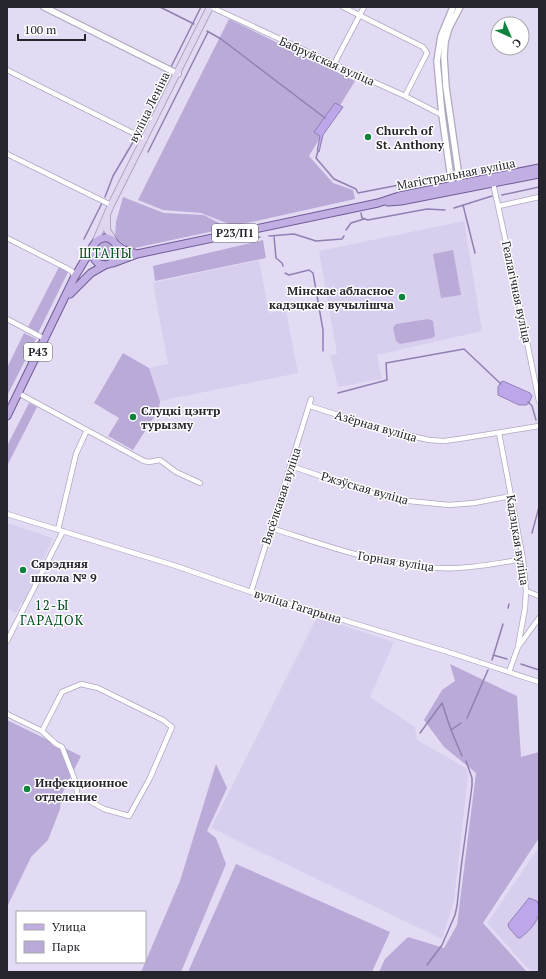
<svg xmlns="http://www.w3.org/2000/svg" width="546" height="979" font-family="'PT Serif',serif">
<rect width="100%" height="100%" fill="#e3dbf4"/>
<path fill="#d8cfee" d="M464,221L482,331L377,355L382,379L338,387L330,355L337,354L319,251Z
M259,260L269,313L286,310L298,373L160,401L149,368L168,364L153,283Z
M7,523L53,538L24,603H21L16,613L7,609Z
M317,617L394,642L370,697L415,727L417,740L466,768L468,775L454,900L442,939L211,828Z
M539,847V972H531L487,923Z"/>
<path fill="#b9aad8" d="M229,19L355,81L309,156L333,183L353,190L355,199L234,226L201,213L163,210L138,200Z
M123,197L164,213L204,215L228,228L130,249L115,237L116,222Z
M263,240L266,258L155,281L153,266Z
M95 252a10 10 0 1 1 20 0a10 10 0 1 1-20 0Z
M453,250L461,295L441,298L433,254Z
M59,267L68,272L38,333L28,327Z
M428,319L433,321L435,336L432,338L400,344L396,341L393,328L396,324Z
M24,333L36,339L8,394L7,393V368Z
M123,353L149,368L160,401L159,409L133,450L108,436L119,418L94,403Z
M29,403L37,407L7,466V446Z
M450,664L517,696L521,757L539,752V838L483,923L527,972H379L385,959L408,937L444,948L457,925L476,773L444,747L424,720L442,690L455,681Z
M7,720L81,756L61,796L60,809L48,840L31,857L7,907Z
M216,764L227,788L207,831L216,838L226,864L181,972H141L180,881Z
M236,864L390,932L372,972H188Z"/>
<path fill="#bda7ea" stroke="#9080b1" d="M335,103L343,107L323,135L319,152L317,151L320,136L314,132Z
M503,381L530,393L532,396L529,403L526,405H519L498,395V387L501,382Z
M529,898L537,901C544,916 532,929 520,938H518L509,928L508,924Z"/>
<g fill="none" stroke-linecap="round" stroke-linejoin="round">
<path stroke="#9080b1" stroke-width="1.5" d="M160,7L194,24
M207,31L221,39L325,118
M171,67L201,7
M139,132L169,73
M318,151L316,158L334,179L356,189L358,193L404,184
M148,152L208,32
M502,195L539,187
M105,197L113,176L136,137
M463,205L475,253
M454,208L492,196
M361,213L362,218L368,220L427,209L445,210
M346,230L351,223L364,219
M269,236L294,234L316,241L342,239L344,236
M274,236L276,258L282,263L283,266
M84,239L102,203
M237,241L260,237
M285,273L289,275L309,270L313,273L323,330V351
M338,393L387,380L386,363L464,349L501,384
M528,402L532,406L536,420
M532,533L539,507
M508,608L509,604
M493,655L507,659
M492,660L503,624
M521,664L539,670
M467,718L488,670
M451,730L462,756
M420,733L442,703L451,730L461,723
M427,965L442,945L455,915L457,906L461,868L472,786V778L466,761"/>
<g stroke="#afa8bf" stroke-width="6">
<path id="minor" d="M211,7L334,64L405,96L442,115
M343,7L423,47L427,53L405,96
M334,64L364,7
M7,70L145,139
M7,154L111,205
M493,183L516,288L539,401
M499,206L539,197
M7,238L66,268L73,272L74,278
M7,319L45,339
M18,393L144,461L149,462L160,460L176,472L200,483
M310,406L381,429L429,440L444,441L459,439L539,426
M499,433L523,559L526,591L525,608L518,647
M291,466L367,492L399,500L449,505L474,503L511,496
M7,514L176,566L251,592L445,651L539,682
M271,528C331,547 393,571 457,568C480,567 501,563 523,559
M58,530L76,454L87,430
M526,591L539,596
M251,592L311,399
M7,641L63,531
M509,672L518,647L539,618
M7,714L42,731L56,744L62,747L76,783L77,794L104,809L129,816L150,778L172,727L163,720L98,688L81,684L62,692L42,731"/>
</g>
<g stroke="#afa8bf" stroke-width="8">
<path id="tertiary" d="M44,7L178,74
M453,7L441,36L437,61L442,115L452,186L454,188
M459,186L460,184L446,87L444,57L445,42L449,28L460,7"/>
</g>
<g stroke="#afa8bf" stroke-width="8">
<path id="secondary" d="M107,217V230L114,241
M95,243L111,205L210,7"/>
</g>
<g stroke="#705b97" stroke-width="9">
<path id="primary" d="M388,202L401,201L539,174
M117,245L122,249L137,254
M113,263L137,254L378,203L399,196L539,168
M70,294L91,273L105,265
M7,416L74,278L93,246C108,222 132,257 109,264C97,268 90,256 93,246"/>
</g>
<use href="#minor" stroke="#fff" stroke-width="4.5"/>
<use href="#tertiary" stroke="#fff" stroke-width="5.5"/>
<use href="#secondary" stroke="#e0d6f1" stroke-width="6"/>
<use href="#primary" stroke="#c1aee3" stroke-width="7"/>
</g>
<g fill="#0d833b" stroke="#fff" stroke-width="1.5">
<circle cx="368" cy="137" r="4"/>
<circle cx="402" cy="297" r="4"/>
<circle cx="133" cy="417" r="4"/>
<circle cx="23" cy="570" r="4"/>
<circle cx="27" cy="789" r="4"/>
</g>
<g text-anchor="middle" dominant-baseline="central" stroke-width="3" stroke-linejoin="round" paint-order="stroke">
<g fill="#fff" stroke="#67666c" stroke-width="1">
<rect x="212" y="224" width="46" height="18" rx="3"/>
<rect x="24" y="343" width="28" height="18" rx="3"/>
</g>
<g font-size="11" font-weight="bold" fill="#26242d">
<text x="235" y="233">Р23/П1</text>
<text x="38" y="352">Р43</text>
</g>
<g font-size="12" fill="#26242d" stroke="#fff">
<text transform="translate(327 61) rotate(24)">Бабруйская вуліца</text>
<text transform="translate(149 107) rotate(-64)">вуліца Леніна</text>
<text transform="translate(456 174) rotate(-11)">Магістральная вуліца</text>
<text transform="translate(517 292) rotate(78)">Геалагічная вуліца</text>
<text transform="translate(376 426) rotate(16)">Азёрная вуліца</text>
<text transform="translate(365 488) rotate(16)">Ржэўская вуліца</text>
<text transform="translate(281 496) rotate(-72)">Вясёлкавая вуліца</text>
<text transform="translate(518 540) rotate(81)">Кадэцкая вуліца</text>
<text transform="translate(396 561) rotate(9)">Горная вуліца</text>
<text transform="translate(298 606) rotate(17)">вуліца Гагарына</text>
</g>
<g font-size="12" font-weight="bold" fill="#26242d" stroke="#fff" text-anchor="start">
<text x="376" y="130">Church of<tspan x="376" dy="14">St. Anthony</tspan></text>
<text x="394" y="290" text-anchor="end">Мінскае абласное<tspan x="394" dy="14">кадэцкае вучылішча</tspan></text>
<text x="141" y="410">Слуцкі цэнтр<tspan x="141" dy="14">турызму</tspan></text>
<text x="31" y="563">Сярэдняя<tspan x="31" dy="14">школа № 9</tspan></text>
<text x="35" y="782">Инфекционное<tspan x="35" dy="14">отделение</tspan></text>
</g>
<g font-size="13" letter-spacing="1" fill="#034d1f" stroke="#fff">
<text x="106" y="253">ШТАНЫ</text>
<text x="52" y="605">12-Ы<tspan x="52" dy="15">ГАРАДОК</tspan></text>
</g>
</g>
<rect width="546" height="979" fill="none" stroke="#26242d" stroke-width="16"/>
<rect x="16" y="911" width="130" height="52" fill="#ffffff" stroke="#a8a7ab"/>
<rect x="24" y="924" width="20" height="6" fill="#c1aee3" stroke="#a8a7ab"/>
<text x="52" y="931" font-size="12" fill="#26242d">Улица</text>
<rect x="24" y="941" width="20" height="12" fill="#b9aad8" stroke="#a8a7ab"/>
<text x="52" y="951" font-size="12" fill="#26242d">Парк</text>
<g transform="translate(510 36) rotate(135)"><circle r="19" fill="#ffffff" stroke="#a8a7ab"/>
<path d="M0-3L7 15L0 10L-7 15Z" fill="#0d833b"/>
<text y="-6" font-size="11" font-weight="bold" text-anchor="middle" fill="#26242d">С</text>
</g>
<path d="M18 34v6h67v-6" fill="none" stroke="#26242d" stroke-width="2"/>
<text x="24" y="34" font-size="12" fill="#26242d" stroke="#ffffff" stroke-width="3" paint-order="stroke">100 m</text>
</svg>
